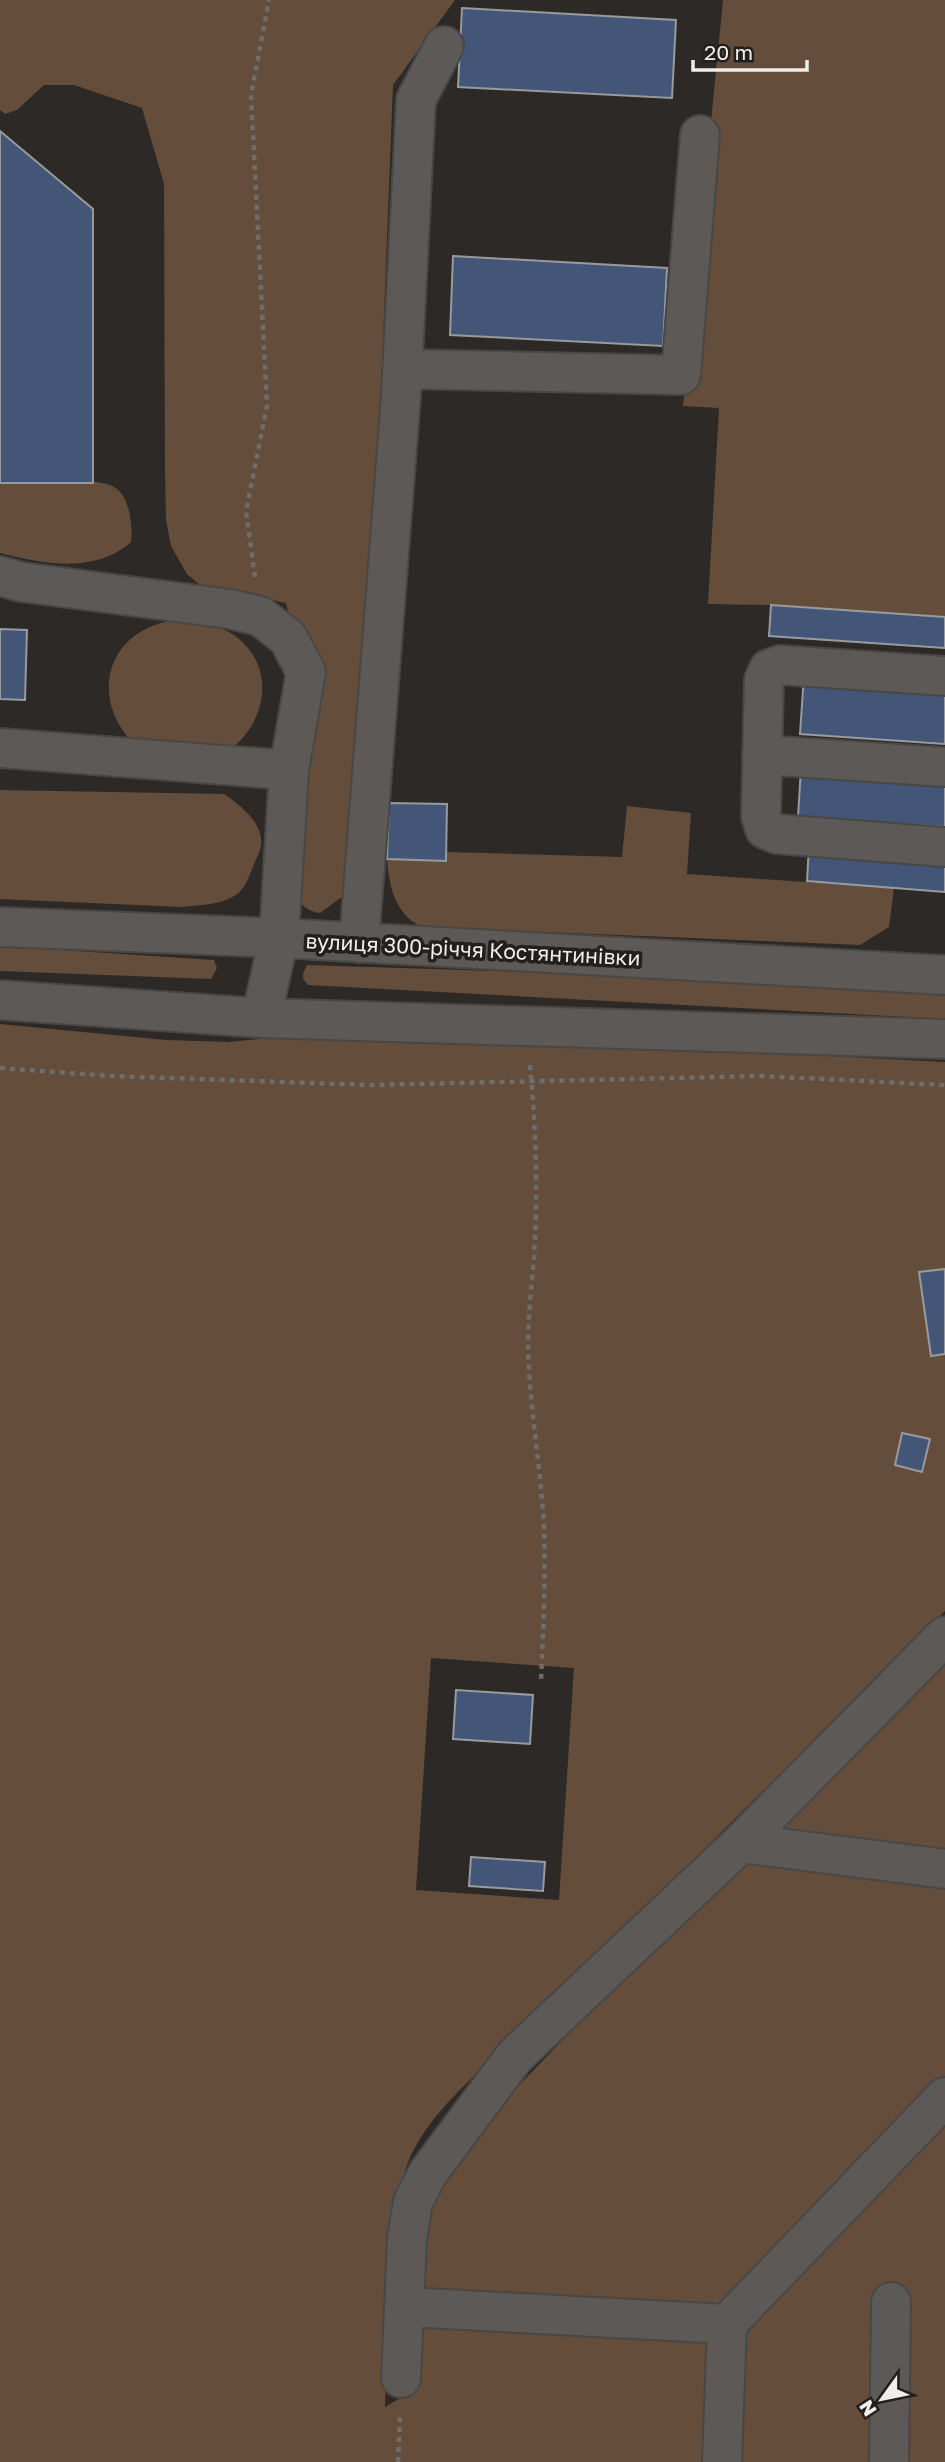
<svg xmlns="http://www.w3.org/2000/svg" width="945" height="2462" font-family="'Golos Text',sans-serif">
<rect width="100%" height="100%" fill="#2c2927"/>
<path fill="#654d3b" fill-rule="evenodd" d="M0,0H455L393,85L380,417L350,886L343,896L320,913C306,911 302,905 294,894L298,662L286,603L200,585L187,574L171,546L166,520L165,471L164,184L142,108L74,85H44L17,110L5,114L0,110Z
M723,0H945V617L771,605L708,604L719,408L683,406Z
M0,481C25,481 94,476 114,487C130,496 133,527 131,542C95,574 43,564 0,553Z
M176,620C193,623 213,623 229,632C278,661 269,723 227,752L130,740C88,691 111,628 176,620Z
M0,790L224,794C240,805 264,823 261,846C260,853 255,860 253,867C249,876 245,889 236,895C221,905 199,905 182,907L0,899Z
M627,806L691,813L687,874L894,888L889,927L860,945L422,927C395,915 389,886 387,859L445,861L446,852L622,857Z
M0,946L214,960L217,968L211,979L0,971Z
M307,965L526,972L945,992V1019L308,985C301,978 302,974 307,965Z
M0,1024L166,1040L229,1042L300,1035L541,1041L945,1062V1611L508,2043C477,2074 440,2105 418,2142C395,2179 397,2226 394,2268C390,2314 386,2360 385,2407L407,2394L410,2236L457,2150L718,1878L945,1655V2462H0ZM431,1658L574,1668L559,1900L416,1890Z"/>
<path fill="#445677" stroke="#989a9e" stroke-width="2" d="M462,8L676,20L672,98L458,87Z
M0,131L93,209V483H0Z
M453,256L667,268L663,346L450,335Z
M771,605L945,617V648L769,636Z
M0,629L27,630L25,700L0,699Z
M804,675L945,684V744L800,734Z
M801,768L945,778V827L798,817Z
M389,803L447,804L446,861L387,859Z
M809,846L945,856V892L807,881Z
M945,1269V1354L931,1356L919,1272Z
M902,1433L930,1439L922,1472L895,1465Z
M456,1690L533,1695L530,1744L453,1739Z
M471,1857L545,1862L543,1891L469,1886Z"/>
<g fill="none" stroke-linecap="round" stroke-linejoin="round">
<g stroke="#494745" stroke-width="42">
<path id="minor" d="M402,369L681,375L700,135
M0,576L21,582L230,609L260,616L288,638L306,672L289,770L279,938L261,1018
M945,676L780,665L769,669L764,680L761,816L765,829L777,834L945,847
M0,748L289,770
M762,755L945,767
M0,927L279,938L945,975
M359,943L401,396L416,100L444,46
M0,1000L261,1018L945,1039
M741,1843L945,1869
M426,2308L727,2324L945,2097
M401,2378L407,2239L413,2202L428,2173L515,2056L741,1843L945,1636
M722,2462L727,2324
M889,2462L891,2302"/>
</g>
<path stroke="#6f6d6b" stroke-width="4.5" stroke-dasharray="5 5" stroke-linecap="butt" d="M255,577L246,511L267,406L251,95L269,0
M530,1065C536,1128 538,1193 534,1257C531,1294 526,1331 529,1368C532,1421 541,1474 544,1527C546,1579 543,1631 541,1682
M0,1068L111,1076L369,1085L761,1076L945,1085
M398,2462L400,2414"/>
<use href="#minor" stroke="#5c5956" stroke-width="38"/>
</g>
<g text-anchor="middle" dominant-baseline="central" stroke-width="7" stroke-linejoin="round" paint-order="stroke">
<g font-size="21" fill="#f0eeed" stroke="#221f1d">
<text transform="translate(473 949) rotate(3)">вулиця 300-річчя Костянтинівки</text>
</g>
</g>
<g transform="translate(882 2399) rotate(237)" stroke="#221f1d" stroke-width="5" paint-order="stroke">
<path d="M0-5L12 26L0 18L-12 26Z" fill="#f0eeed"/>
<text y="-10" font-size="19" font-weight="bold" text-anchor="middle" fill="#f0eeed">N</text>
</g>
<path d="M693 60v10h114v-10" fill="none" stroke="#f0eeed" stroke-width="3.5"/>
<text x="704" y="60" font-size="21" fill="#f0eeed" stroke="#221f1d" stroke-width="5" paint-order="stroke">20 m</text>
</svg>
